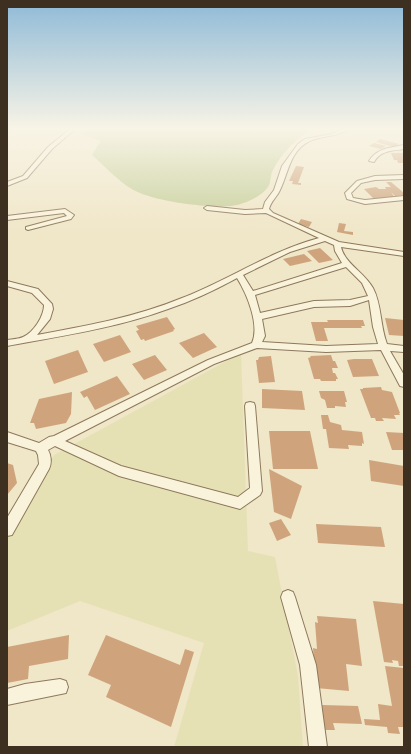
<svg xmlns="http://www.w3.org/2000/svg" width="411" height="754" font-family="Literata,serif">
<rect width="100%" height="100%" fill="#f0e6c8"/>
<path fill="#e6e1b5" d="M241,353L248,551L275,557L298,676L303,747H174L204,643L80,601L7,631V517L54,455Z"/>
<path fill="#c6cf9b" d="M92,129H310C295,141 280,154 272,172C270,177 271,183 268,187C261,197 243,205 231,206C207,208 162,202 140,193C122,186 107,168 92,155L101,141L80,133Z"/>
<path fill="#cfa47d" d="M380,139L399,144L394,147L376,142Z
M374,143L386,146L381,149L369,146Z
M391,153H404V163H398L397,160H394Z
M296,166L304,167L298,183H301V185L292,184L293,181H289Z
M386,182H391L404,193V195L395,196L391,192L395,198L374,199L364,189L376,187L379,189H386L385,187H391Z
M301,219L312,222L309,227L298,224Z
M339,223L346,224L344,231L353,232V235L337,232Z
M320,248L333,260L319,263L307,251Z
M304,254L312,261L290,266L283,259Z
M167,317L175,329L173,330L174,331L145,341L144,339L141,340L136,331L139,330L136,326Z
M385,318L404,320V336L389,335Z
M327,320H363L365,326H361L362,328H324L328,341H316L311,322H328Z
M204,333L217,347L193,358L179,343Z
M120,335L131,352L104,362L93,344Z
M78,350L88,372L54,384L45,361Z
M155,355L167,370L144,380L132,364Z
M331,355L333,361H335L338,368H332L333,373H335L338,379H336V381H321L320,379H314L308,358L311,357L310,356Z
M271,356L275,382L259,383L256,360H258L259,357Z
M354,359H372L379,376L353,377L347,360Z
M117,376L130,394L95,410L87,396L84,398L80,392Z
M381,387L382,390L392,392L400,413H399L400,415H394L396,419L382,418L384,421H376L375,418H371L360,389H363V388Z
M262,389L302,391L305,410L262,408Z
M319,391H344L347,402H345L346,407L335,406V408H327L325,400L321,398Z
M72,392L71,414L66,423L36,429L34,423H30L39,399Z
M321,415H328L330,422L341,425L342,430L362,432L364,444L362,443V446L348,445L349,449L329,448L326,429H323Z
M269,431H310L318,469H273Z
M386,432L404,433V450H392Z
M369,460L404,466V486L371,481Z
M7,463L13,465L17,483L7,495Z
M269,469L302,486L291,519L274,512Z
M281,519L291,535L277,541L269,523Z
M316,524L381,527L385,547L318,543Z
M373,601L404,604V666H399L398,661L392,660L393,663L384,662Z
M317,616L356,619L362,666L346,664L349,691L316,688L313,648L317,649L315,622L318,623Z
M69,635L68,659L29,666L28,679L7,683V647Z
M106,635L180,665L185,649L194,652L171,727L106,697L111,685L88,675Z
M385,666L404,668V727H398L400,734L388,733L387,727L365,725L364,719L380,720L378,704L392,706Z
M322,705L358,706L362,724L333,723L335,730H320L319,717H323Z"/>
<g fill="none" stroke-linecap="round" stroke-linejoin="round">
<g stroke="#8d795c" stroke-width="2">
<path id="minor" d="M7,129H11L7,131Z
M70,129H75L52,149L27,178L7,186V182L23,176L48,147Z
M343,129H349C336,138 320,135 308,142C290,151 288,174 280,190C277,197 271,201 269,209L273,213L339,242L404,252V256L341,247C345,264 364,272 373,288C382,305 380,326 387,344L404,346V352L390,351L404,375V387L400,386L381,350L326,352L257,348L214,364L65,441L121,466L238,497L250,488L245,406L246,403L250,402L254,403L255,406L262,491L260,495L240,509L119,476L55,446L48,450C51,455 52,463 49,469L12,535L7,536V518L39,464L38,455L36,451L7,442V432L39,443L49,437L54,436L208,360L252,343C260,325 247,294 237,278C215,290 192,301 168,309C116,328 61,336 7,346V340C12,339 19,339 23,337C34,332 44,316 44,305L32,293L7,286V281L38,289L52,304L53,309L50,319L37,335C86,326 136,317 182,298C229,280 270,251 319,238L266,213L245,214L207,210L204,208L207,206L245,210L263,209L265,202L274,190L282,166L298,144L305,139L332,134ZM325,241L334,245L335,251L342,263L253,291L243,275L290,252ZM346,267L362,283L368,296L350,300L314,301L260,313L255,295ZM369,300L373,327L378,344L326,346L262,342L265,336L262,319L314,307L350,306Z
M404,145V149C392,151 381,150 374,162L369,161C377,148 390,148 404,145Z
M404,175V179L375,180L361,183L351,193L353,198L365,200L404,196V200L365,204L347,199L345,193L357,181L375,176Z
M65,209L74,215L71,219L28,230L26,229V227L67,216L64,213L7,220V216Z
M288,590L293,592L295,597L316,665L327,747H309L300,665L281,597L283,592Z
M60,679L66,681L68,687L66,693L7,705V689L25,684Z"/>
</g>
<use href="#minor" fill="#faf3dc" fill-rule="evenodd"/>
</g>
<linearGradient id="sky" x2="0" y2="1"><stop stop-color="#8fbad7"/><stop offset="0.55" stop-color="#f8f4e6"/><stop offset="1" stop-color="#f8f4e6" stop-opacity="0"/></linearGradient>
<rect width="411" height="234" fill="url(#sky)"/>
<rect width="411" height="754" fill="none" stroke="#3d3020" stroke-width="16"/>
</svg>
